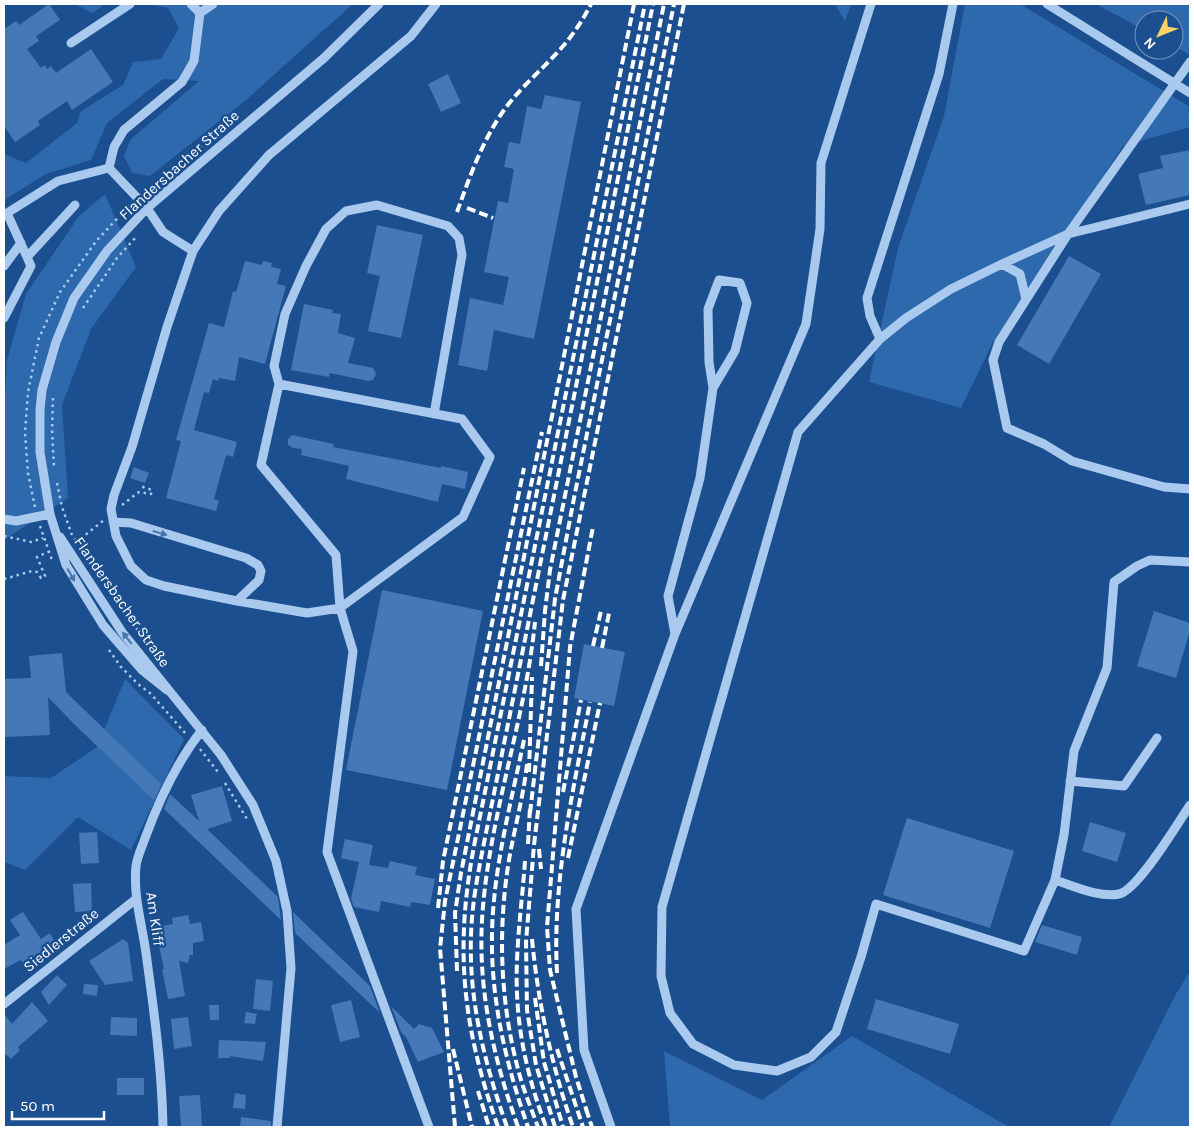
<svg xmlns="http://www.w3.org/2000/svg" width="1194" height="1131" font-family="Karla,sans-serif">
<rect width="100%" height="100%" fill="#1b4f8f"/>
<path fill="#2e69ad" d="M75,4H105L92,13Z
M146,4H353L246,100L150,176L132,173L124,156L131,139L199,81L163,79L107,123L91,160L46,174L4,200V154L26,163L77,123L81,111L123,85L133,62L161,59L179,28L168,8Z
M835,4H851L845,21Z
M965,4H1020L1190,107V127L1123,146L992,344L961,408L869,382L898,248L944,116Z
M1096,4H1190V55L1174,46V20H1144V30Z
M105,194L136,267L91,329L62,405L68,498L4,540V413L7,360L26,294L79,216Z
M125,679L184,739L131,850L78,817L25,870L4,862V776L51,778L97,747Z
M1190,971V1127H1109L1176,994Z
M852,1036L1009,1127H814L812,1126L809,1127H670L664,1051L762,1100Z"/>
<path fill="#4478b7" d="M49,4L60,20L36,36L39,41L27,49L41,68L45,65L47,69L51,66L56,73L91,49L113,82L72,110L67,101L38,121L40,125L15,142L4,126V29L16,21L19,25Z
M448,74L461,103L441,112L428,84Z
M545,95L581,102L534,339L494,330L487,371L458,365L470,298L503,305L509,277L484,272L498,201L508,203L514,169L504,167L509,142L520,144L527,106L541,109Z
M1190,150V195L1146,205L1138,174L1163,168L1160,156Z
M377,225L423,235L401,338L368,331L380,276L367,273Z
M1069,256L1101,274L1049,364L1017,345Z
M245,261L262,265L263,261L272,263L271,267L281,269L277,284L286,286L265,364L239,357L235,381L219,378L218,381L213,379L209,393L204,392L194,430L237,442L233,457L226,455L214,499L219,501L216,511L166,498L181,441L176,440L209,323L224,327L233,291L236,292Z
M304,304L333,310L332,313L341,314L338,333L355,338L348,363L373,368L376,374L373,380L368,381L330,373L329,377L291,370Z
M292,435L334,444L333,447L441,468V466L468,472L465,489L442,484L438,502L346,479L349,466L301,455L302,449L293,448L288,445V439Z
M134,467L149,473L145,483L130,478Z
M382,590L483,611L447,790L346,770Z
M1154,611L1190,623V631L1176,678L1137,666Z
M584,644L625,652L614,706L574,698Z
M62,653L66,692L161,784L154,800L74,724L48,697L50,735L4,737V679L31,678L29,656Z
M222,786L232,821L207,829L278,897L281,920L164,809L170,794L199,821L191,795Z
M907,818L1014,851L990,928L883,895Z
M1090,822L1126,833L1117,862L1082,851Z
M97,832L99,863L81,864L79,833Z
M345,839L373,845L369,865L388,868L390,861L417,867L415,875L435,879L430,905L411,902L410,907L381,901L379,912L354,907L351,899L359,862L341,858Z
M91,883L92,911L75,912L73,884Z
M23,912L41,939L50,933L57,946L24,966L21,960L4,969V945L20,935L10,920Z
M293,912L370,986L380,1013L295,933Z
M188,915L190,924L201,922L204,941L193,943V955H190L188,963L179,961L185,996L168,999L162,969H164L155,927L173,924L172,918Z
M1042,925L1082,937L1077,955L1035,942Z
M123,939L128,943L133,981L105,985L89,961Z
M57,975L67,985L49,1005L41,992Z
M256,979L273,981L270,1011L253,1009Z
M84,984L98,985L97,996L83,994Z
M876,999L959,1024L950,1054L867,1029Z
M351,1000L360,1037L340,1042L331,1005Z
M32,1002L48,1021L18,1047L20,1050L11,1059L4,1053V1014L12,1024Z
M209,1005H219V1020H210Z
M391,1006L414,1029L419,1024L432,1028L444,1052L418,1062L406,1037L401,1032Z
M246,1012L257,1014L255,1024L244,1023Z
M111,1017L137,1018V1036L110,1035Z
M188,1017L192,1046L174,1049L171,1019Z
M219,1040L266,1042L263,1061L230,1056V1058H218Z
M117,1078H144V1095H117Z
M235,1093L246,1095L245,1109L233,1108Z
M200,1095L202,1127H181L179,1096Z
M241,1117L271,1121V1127H240Z"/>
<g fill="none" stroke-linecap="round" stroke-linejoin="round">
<path stroke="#a9c9ee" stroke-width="2.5" stroke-dasharray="2.5 4" stroke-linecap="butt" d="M144,192L239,115
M83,308L117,258L137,236
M53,398L52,430L54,467
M57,483L62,507L72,535
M122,505L139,492L151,494L152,490L140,486
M35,507L28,473L25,433L28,392L39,338L60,292L97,240L131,204
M40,526L53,563
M4,536L31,542L43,538
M74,540L84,536L104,520
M4,579L32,571L37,572L41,578L45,576L37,557L48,552
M116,605L118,604L146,641
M109,650L121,667L138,684L151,694L186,734
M200,749L218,772
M225,783L247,819"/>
<path stroke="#a9c9ee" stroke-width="9" d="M191,4L200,13
M1047,4L1190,93
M200,13L213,4
M71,43L130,4
M1190,62L1068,234L999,342L993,360L1007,428L1044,444L1072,461L1164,487L1190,489
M4,215L58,181L109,168
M193,251L163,232L147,208L109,168L114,147L124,130L182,82L194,61L200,13
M27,257L75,205
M1002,264L1068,234L1190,204
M4,266L21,243
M1026,299L1020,274L1002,264L951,289L906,318L880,339L798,432L662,907L661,976L670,1013L693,1044L734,1065L777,1071L811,1057L836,1032L861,957L876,904L1024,951L1055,880L1064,835L1074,751L1107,668L1114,582L1137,566L1150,560L1190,562
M4,318L31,266L7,213
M880,339L870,316L867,298L939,74L953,4
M279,384L274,366L285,314L306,266L326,229L346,211L377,205L448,226L459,238L462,255L434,414
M4,519L16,521L50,514
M113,522L131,523L246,558L258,565L261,571L259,580L237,601
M60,537L122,632L221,755L253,805L276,861L287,911L291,968L277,1127
M675,634L668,596L700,478L713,388L709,362L708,309L719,280L740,283L747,303L735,351L713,388
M167,690L142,670L103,625L66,565L50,514L40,452V410L42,390L56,342L74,298L107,251L147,208L324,58L379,4
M1070,781L1124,786L1157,738
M1055,880C1074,886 1099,898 1119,894C1138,890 1178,823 1190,805
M4,1004L136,899
M163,1127C162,1069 154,1011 146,953C142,924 133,896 136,866C137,858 141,849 144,841C158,802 176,763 202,730
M429,1127L327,852L353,651L340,608L336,555L261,465L279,384L462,419L490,457L463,517L340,608L307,613L237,601L164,586L146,580L131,566L116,536L111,509L114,495L132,447L167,327L193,251L219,211L269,155L411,36L436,4
M611,1127L584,1050L576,909L675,634L806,324L820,229L821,163L871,4"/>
<path stroke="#fff" stroke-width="4" stroke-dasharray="9 4" stroke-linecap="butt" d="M467,208L493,218
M457,212C470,176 483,138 507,106C524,84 546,66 564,45C575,32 584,18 591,4
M593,646L601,611
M602,648L609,613
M541,666L545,611L550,570L664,4
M524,740C513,793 499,847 494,900C486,979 502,1053 528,1127
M527,764C523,801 512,836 507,873C498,938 501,1005 518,1069C523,1089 531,1108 538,1127
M529,772L532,677
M563,792L581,700
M530,813L555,599L574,498L674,4
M528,844L530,807
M539,849L541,869
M568,858L600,703
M525,861C522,905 515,950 517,994C519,1041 530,1084 546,1127
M438,908L443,861L524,468
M532,939C538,1003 552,1067 573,1127
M457,971L455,913L461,873L634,4
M557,973C552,881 573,791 590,702
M535,998L544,1062L563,1127
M453,1049L472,1127
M557,1049L583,1127
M478,1091L489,1127
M586,1109L592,1127
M588,1115L576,1077L550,970L547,927L570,647L593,527
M455,1127L441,960L440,949L445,901L542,432
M498,1127C462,1025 454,947 475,841L645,4
M507,1127C483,1059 466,991 472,918C474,893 479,868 484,843L653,4
M518,1127C494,1060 478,992 482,920C488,819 525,722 535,622
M555,1127L536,1065L527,1010L526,942L534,845L563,600L684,4"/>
</g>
<defs><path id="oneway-solid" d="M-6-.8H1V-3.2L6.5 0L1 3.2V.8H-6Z" transform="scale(1.25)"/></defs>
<g fill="#4674ac">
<use href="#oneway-solid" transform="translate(160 533) rotate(16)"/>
<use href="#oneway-solid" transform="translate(71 575) rotate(60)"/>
<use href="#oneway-solid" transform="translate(127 638) rotate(-128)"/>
</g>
<g text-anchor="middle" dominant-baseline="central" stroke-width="5" stroke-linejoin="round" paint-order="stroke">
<g font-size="15" fill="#fff" stroke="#1b4f8f">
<text transform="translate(179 165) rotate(-42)">Flandersbacher Straße</text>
<text transform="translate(122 602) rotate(55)">Flandersbacher Straße</text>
<text transform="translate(155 919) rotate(82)">Am Kliff</text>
<text transform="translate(61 940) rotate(-39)">Siedlerstraße</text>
</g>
</g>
<rect width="1194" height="1131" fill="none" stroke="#ffffff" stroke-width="10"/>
<g transform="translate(1159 35) rotate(227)"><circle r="24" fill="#1b4f8f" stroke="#7695bc"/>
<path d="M0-4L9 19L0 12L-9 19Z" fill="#ffd166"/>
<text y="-8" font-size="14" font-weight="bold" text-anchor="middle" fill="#ffffff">N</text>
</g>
<path d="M12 1111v8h92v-8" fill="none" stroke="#ffffff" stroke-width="2.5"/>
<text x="20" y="1111" font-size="15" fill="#ffffff" stroke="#1b4f8f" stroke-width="4" paint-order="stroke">50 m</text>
</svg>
